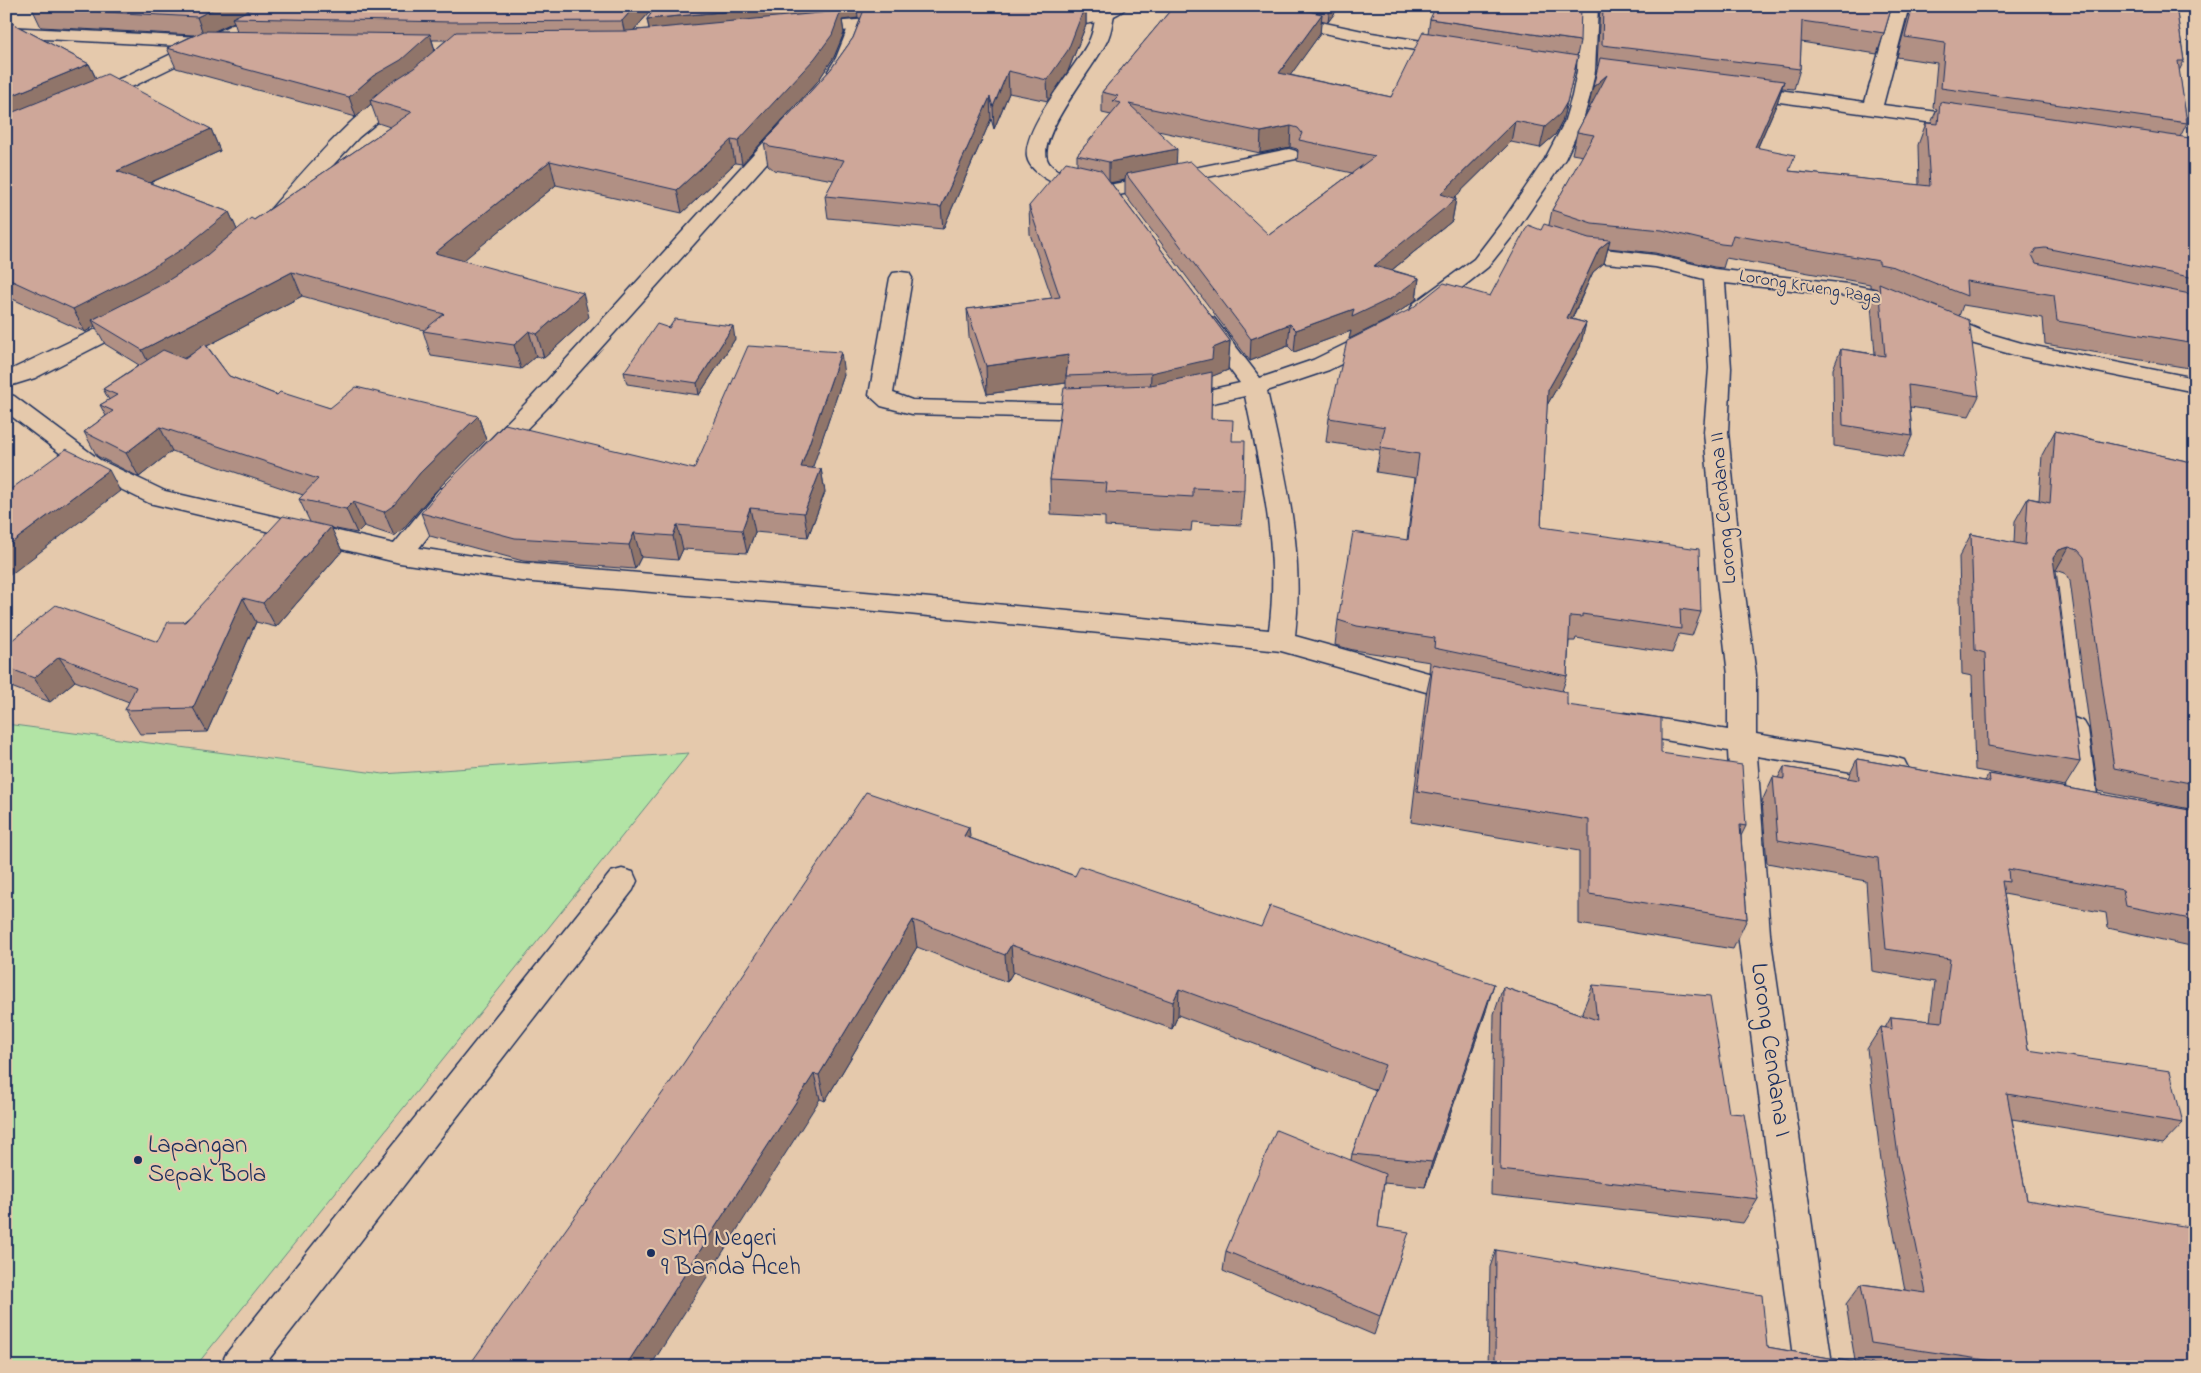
<svg xmlns="http://www.w3.org/2000/svg" width="2201" height="1373" font-family="'Indie Flower',sans-serif">
<rect width="100%" height="100%" fill="#e5c9ac"/>
<filter id="ink" filterUnits="userSpaceOnUse"><feTurbulence type="fractalNoise" baseFrequency=".02" numOctaves="2"/><feDisplacementMap in="SourceGraphic" scale="10" xChannelSelector="R" yChannelSelector="G"/><feConvolveMatrix kernelMatrix="1 2 1 2 8 2 1 2 1" color-interpolation-filters="sRGB"/></filter>
<g filter="url(#ink)">
<path fill="#b2e4a5" stroke="#668a82" d="M6,724L383,774L689,753L195,1367H6Z"/>
<g fill="none" stroke-linecap="round" stroke-linejoin="round">
<g stroke="#1b2f5e" stroke-width="3">
<path id="service" d="M622,869L633,872L637,881L633,890L263,1367H220L226,1354L611,872Z"/>
</g>
<g stroke="#1b2f5e" stroke-width="3">
<path id="minor" d="M270,6H292L290,10L136,85L92,103L85,101L83,97L85,93L124,77Z
M1211,6H1245L1372,33L1453,46L1459,47L1462,51L1459,55L1453,56L1372,43L1219,11Z
M1580,6H1598L1595,71L1590,96L1582,123L1565,159L1515,233L1488,267L1430,313L1422,315L1414,313L1411,308L1414,303L1474,259L1500,225L1545,159L1564,123L1572,96L1577,71Z
M1892,6H1909L1883,105L1970,116L1977,118L1979,122L1977,126L1970,128L1743,97L1736,95L1734,91L1736,87L1743,85L1865,102Z
M1105,10L1111,11L1114,15C1112,24 1111,33 1107,41C1095,66 1039,133 1047,159C1051,173 1085,181 1097,184L1100,188L1097,192C1082,196 1063,188 1050,181C1041,176 1029,168 1027,157C1023,126 1075,69 1089,41C1093,33 1094,24 1096,15L1099,11Z
M858,20L864,21L867,25L854,58L843,75H831L828,71L836,58L849,25L852,21Z
M404,85L411,87L413,91L411,95L359,137L284,218L277,220L270,218L267,214L270,210C296,180 368,94 404,85Z
M791,118L798,120L800,124L798,128L547,408L499,457L491,460L483,457L479,452L483,447L531,398L784,120Z
M1289,149L1296,151L1299,155L1296,159L1109,197L1102,195L1099,191L1102,187L1109,185Z
M1569,242L1587,247L1655,255L1714,269L1848,284L1892,293L1987,333L2025,344L2195,378V392L2014,355L1971,343L1877,303L1848,296L1725,283L1731,368L1728,432L1742,572L1756,675V734L1894,757L1904,760L1908,768L1904,776L1894,779L1757,756L1770,934L1831,1357L1827,1367H1797L1793,1357L1738,934L1728,751L1625,733L1615,730L1611,723L1615,716L1625,713L1728,730V675L1716,572L1704,432L1709,368L1704,279C1687,275 1671,270 1655,267C1634,264 1570,265 1559,248L1562,244Z
M901,272L909,273L912,278L893,393L912,400L1098,405L1106,407L1110,412L1106,417L1098,419L912,414L881,406L869,395L890,278L893,273Z
M134,311L142,313L145,318L142,323L35,378L6,387V372Z
M1206,316L1214,318L1260,378L1313,360L1370,332L1378,330L1386,332L1389,337L1386,342L1329,370L1267,391C1285,474 1305,549 1295,636L1475,686L1479,693L1475,700L1465,703L1281,651L888,612L521,581L400,563L149,503L82,470L6,412V394L14,396L100,460L165,491L394,544L439,489L448,487L457,489L460,495L419,548L521,563L888,594L1269,630C1280,551 1261,474 1245,396L1176,411L1168,409L1164,404L1168,399L1240,383L1195,323L1198,318Z
M2074,718L2084,722L2088,729L2098,802L2093,810L2083,813L2073,810L2068,802L2060,729L2064,722Z"/>
</g>
<g stroke="#1b2f5e" stroke-width="3">
<path id="tertiary" d="M1107,6H1127C1115,24 1061,29 1042,24L1039,20L1042,16C1064,11 1086,17 1107,6Z
M895,17L901,18L904,22L901,26L806,34L800,33L797,29L800,25L806,24Z
M6,27L219,38L225,39L228,43L225,47L219,48L6,37Z"/>
</g>
<use href="#service" fill="#e5c9ac" fill-rule="evenodd"/>
<use href="#minor" fill="#e5c9ac" fill-rule="evenodd"/>
<use href="#tertiary" fill="#e5c9ac" fill-rule="evenodd"/>
</g>
<path fill="#b19084" stroke="#1b2f5e" fill-rule="evenodd" d="M655,6L634,30L649,29L647,19L657,6H1093L1092,10L1086,11V25L1068,71L1048,101L1009,93L994,129L991,119L943,229L828,218L825,196L834,180L774,170L768,165L764,142L831,69L853,38L861,18L842,20L844,33L834,57L818,81L742,164L735,163L682,213L556,185L463,260L589,317L544,358L536,356L521,369L431,356L423,331L424,330L302,296L207,346L229,376L277,395L330,408L478,416L486,440L430,497L403,529L394,536L364,526L357,533L331,528L342,551L276,627L256,622L207,732L140,734L125,710L129,702L75,681L50,702L6,685V645L158,642L310,522L299,499L303,495L172,451L139,477L97,456L84,432L106,416L100,405L109,400L103,389L139,365L105,344L95,326L85,332L6,296V20L89,64L96,78L211,129L220,151L150,183L229,212L237,230L254,220L390,127L378,123L371,104L356,117L176,68L167,48L194,35L41,27L32,8ZM234,22L237,31H215ZM432,40H446L435,50Z
M1174,6H1340L1328,22L1321,20L1320,34L1290,75L1391,97L1428,33L1430,19L1580,41L1577,56H1578L1562,122L1555,135L1540,148L1511,142L1454,198L1456,199L1452,221L1392,270L1419,278L1416,300L1389,319L1349,339L1351,331L1294,352L1288,346L1250,361L1125,195V180L1111,183L1230,341L1228,370L1212,376L1211,419L1232,441L1244,490L1241,525L1192,522L1191,531L1105,526V517L1051,514L1050,480L1066,388V383L987,394L969,337L967,309L1052,298L1030,234L1029,206L1077,164V155L1111,115L1102,113V92ZM1158,131L1260,153L1290,147L1297,149L1298,150L1297,161L1352,173L1269,235L1176,164Z
M1600,6H1892L1884,33L1877,54L1801,42L1800,69L1794,89L1782,88L1777,103L1758,147L1789,171L1919,185L1918,145L1926,123H1931L1937,109L1933,108L1937,63L1897,57L1911,6H2176L2184,61L2179,71L2187,123L2180,137L2195,170V369L2045,344L2043,318L1963,305L1959,316L1979,396L1969,416L1910,407L1912,436L1903,457L1834,446L1833,369L1841,349L1875,354L1871,304L1877,289L1870,287V284L1726,258L1723,268L1714,267L1655,253L1608,248L1604,263L1593,272L1572,319L1586,323L1580,347L1547,405L1541,527L1701,612L1692,636L1679,634L1672,653L1576,638L1575,641H1569L1567,676L1562,691L1567,705L1661,753L1746,826L1741,836L1747,919L1733,949L1579,924V851L1411,822L1426,695L1431,672H1429L1430,662L1353,650L1335,645L1338,620L1407,540L1415,478L1376,472L1380,450L1326,442L1329,418L1490,296L1541,230L1549,225L1552,210L1583,156L1572,154L1577,132L1591,106L1588,109L1598,66L1597,65Z
M669,328L735,339L699,395L627,384L624,372Z
M844,375L812,468L821,469L825,492L808,537L755,532L747,553L683,549L678,560L641,557L635,569L523,561L430,536L421,513L694,469Z
M2055,431L2195,463V810L2098,791L2070,581L2065,573L2056,570L2080,762L2065,786L1975,770L1972,676L1962,674L1959,557L1971,534L2014,543L2015,521L2028,498L2039,500L2042,455Z
M1857,759L1985,781L1989,774L2195,811V947L2108,928L2106,913L2004,894L2028,1050L2183,1123L2163,1144L2012,1119L2027,1200L2195,1367H1891L1855,1361L1846,1304L1861,1284L1905,1290L1883,1177L1867,1049L1881,1027L1885,1028L1891,1017L1930,1021L1935,982L1872,971L1866,881L1767,863L1762,801L1773,777L1778,778L1784,767L1848,778Z
M970,838L1075,876L1486,1011L1425,1187L1384,1183L1378,1227L1402,1252L1374,1335L1223,1271L1226,1251L1351,1160L1352,1154L1376,1090L1178,1015L1172,1029L1013,972L1007,982L917,947L825,1101L820,1099L468,1367Z
M1593,985L1729,1113L1758,1199L1743,1223L1491,1195L1494,1014L1503,987L1583,1015L1582,1012Z
M1496,1250L1767,1347L1881,1367H1488L1490,1267Z"/>
<path fill="#90756b" stroke="#1b2f5e" d="M220,6H265L232,18L234,22L204,36L197,17Z
M635,6H655L626,39L622,21Z
M784,6H857L858,18L842,20L844,33L834,57L818,81L742,164L738,141L651,37L647,19Z
M1077,6H1093L1092,10L1086,11V25L1068,71L1048,101L1047,80Z
M1330,6H1340L1328,22Z
M1322,14L1320,34L1277,94L1279,73Z
M430,34L436,54L370,100L371,104L356,117L349,97L373,76Z
M1578,56L1562,122L1555,135L1540,148L1545,127Z
M89,64L99,85L6,124V98Z
M1008,71L1009,93L994,129L993,107Z
M1607,75L1602,96L1588,109L1593,87Z
M1784,81L1777,103L1748,169L1755,147Z
M990,97L991,119L943,229L941,207Z
M1515,121L1511,142L1442,210L1456,199L1452,221L1371,287L1374,266L1441,194Z
M1291,126L1290,147L1260,153L1261,132Z
M211,129L220,151L127,193L117,171Z
M731,140L735,163L682,213L677,190Z
M1177,149L1176,170L1126,174L1125,180L1109,183V162Z
M550,161L556,185L443,277L435,253Z
M229,212L239,234L194,270L92,320L95,326L85,332L73,309Z
M1610,240L1604,263L1593,272L1561,341L1567,318L1599,249Z
M292,272L302,296L154,374L142,350Z
M1419,278L1416,300L1389,319L1349,339L1351,331L1294,352L1296,330L1354,309Z
M583,293L589,317L544,358L537,334Z
M1586,323L1580,347L1542,414L1548,390Z
M1290,324L1288,346L1250,361L1251,339Z
M733,326L735,339L699,395L697,383Z
M529,331L536,356L521,369L514,345Z
M1230,341L1228,370L1150,401L1151,373Z
M841,352L844,375L805,490L801,467Z
M1069,355L1066,376V383L987,394L986,366Z
M478,416L486,440L430,497L403,529L394,536L384,512L420,473Z
M160,427L172,451L139,477L126,453Z
M821,469L825,492L808,537L804,513Z
M109,470L120,491L6,578V547Z
M353,502L364,526L357,533L346,509Z
M750,508L755,532L747,553L742,530Z
M677,525L683,549L678,560L673,536Z
M331,527L342,551L276,627L263,603Z
M634,533L641,557L635,569L629,545Z
M2069,547L2056,570L2045,573L2053,558L2059,550Z
M243,598L256,622L207,732L193,708Z
M59,657L75,681L50,702L34,678Z
M969,827L972,855L964,836Z
M913,920L917,947L825,1101L819,1075Z
M1011,945L1013,972L1007,982L1005,955Z
M1494,984L1486,1011L1425,1187L1432,1162Z
M1179,989L1178,1015L1172,1029L1173,1002Z
M814,1074L820,1099L650,1367H625Z"/>
<path fill="#cea799" stroke="#1b2f5e" d="M36,6H220L197,17L32,8Z
M257,6H635L622,21L452,22L232,18Z
M657,6H784L647,19Z
M997,6H1085L1068,50L1047,80L1008,71L993,107L990,97L941,207L825,196L844,160L770,147L764,142L831,69L853,38L864,10Z
M1174,6H1284L1322,14L1279,73L1391,97L1423,32L1578,56L1567,102L1560,114L1545,127L1515,121L1441,194L1456,199L1374,266L1419,278L1392,298L1352,317L1354,309L1296,330L1290,324L1251,339L1126,174L1190,161L1269,235L1375,156L1299,140L1302,133L1298,128L1291,126L1261,132L1129,104L1177,149L1109,162L1077,155L1121,103L1113,101L1118,96L1102,92Z
M1436,6H1581L1580,41L1430,19Z
M1603,6H1892L1884,33L1802,21L1800,69L1602,45Z
M1913,6H2176L2184,61H2178L2187,123L1941,88L1945,43L1905,37Z
M841,11L832,35L815,58L738,141L731,140L677,190L550,161L435,253L583,293L537,334L529,331L514,345L423,331L444,314L292,272L142,350L92,320L159,286L201,260L251,218L254,220L412,112L370,100L389,84L414,68L456,32L627,31Z
M6,20L89,64L6,98Z
M204,31L430,34L401,60L373,76L349,97L167,48Z
M1600,58L1784,81L1755,147L1795,155L1789,171L1930,186L1926,123L1938,124L1940,102L2190,138L2195,170V278L2045,248L2036,249L2032,255L2036,263L2195,295V344L2057,321L2054,295L1966,281L1967,296L1894,267L1879,264V261L1733,235L1730,245L1721,244L1662,230L1592,223L1552,210L1594,135L1577,132L1607,75L1593,87Z
M107,74L211,129L117,171L229,212L184,248L142,274L73,309L6,278V115Z
M1066,162L1101,170L1230,341L1213,348L1212,359L1151,373L1066,376L1069,355L986,366L967,309L1060,297L1029,206Z
M1544,224L1589,238L1610,240L1599,249L1567,318L1586,323L1548,390L1541,527L1699,549L1701,612L1680,609L1681,629L1582,614V617L1570,616L1567,676L1434,648L1435,638L1357,626L1338,620L1353,532L1408,540L1419,454L1380,448L1385,427L1329,418L1347,341L1411,309L1444,283L1490,296L1528,225L1541,230Z
M1879,283L1969,320L1979,396L1908,385L1912,436L1843,425L1841,349L1885,356Z
M675,319L733,326L697,383L624,372L657,324L669,328Z
M205,344L229,376L277,395L280,392L330,408L356,387L478,416L420,473L394,505L384,512L353,502L346,509L299,499L318,479L160,427L126,453L84,432L113,411L100,405L117,395L103,389L163,350L185,359Z
M748,346L841,352L801,467L821,469L804,513L750,508L742,530L677,525L673,536L634,533L629,545L515,538L421,513L442,488L505,424L694,469Z
M1212,372L1211,419L1233,420L1232,441H1245L1244,490L1193,488V497L1106,492L1107,483L1050,480L1064,388L1151,385Z
M2055,431L2195,463V784L2114,768L2084,557L2078,550L2069,547L2059,550L2053,558L2080,762L1988,746L1985,653L1975,650L1971,534L2025,545L2028,498L2050,503Z
M66,449L109,470L6,547V486L11,489Z
M283,516L331,527L263,603L243,598L193,708L125,710L136,687L59,657L34,678L6,667V645L56,605L158,642L168,622H185Z
M1433,664L1567,692V705L1661,718V753L1742,765L1746,826L1740,825L1747,919L1589,894V820L1417,791Z
M1857,759L1990,782L1989,774L2195,811V920L2126,906L2123,890L2008,869L2009,882L2002,881L2028,1050L2170,1071L2183,1123L2007,1094L2027,1200L2195,1228V1367H2033L1871,1343L1861,1284L1926,1293L1898,1156L1881,1027L1892,1029L1891,1017L1942,1022L1950,959L1886,949L1878,858L1778,840L1773,777L1784,779V767L1859,780Z
M866,792L969,827L964,836L1075,876L1080,866L1261,927L1270,906L1494,984L1432,1162L1352,1154L1385,1065L1179,989L1173,1002L1011,945L1005,955L913,920L819,1075L814,1074L625,1367H468L681,1067Z
M1593,985L1710,996L1729,1113L1744,1114L1758,1199L1500,1170L1503,987L1597,1020Z
M1276,1130L1385,1174L1378,1227L1409,1232L1380,1316L1226,1251Z
M1496,1250L1762,1295L1767,1347L1881,1367H1541L1495,1359Z
M1201,1361L1215,1367H1198Z"/>
</g>
<g fill="#1b2f5e" stroke="#e5c9ac" stroke-width="2">
<circle cx="138" cy="1160" r="5"/>
<circle cx="651" cy="1253" r="5"/>
</g>
<g text-anchor="middle" dominant-baseline="central" stroke-width="4.5" stroke-linejoin="round" paint-order="stroke">
<g font-size="18" fill="#1b2f5e" stroke="#e5c9ac">
<text transform="translate(1810 288) rotate(9)">Lorong Krueng Paga</text>
</g>
<g font-size="21" fill="#1b2f5e" stroke="#e5c9ac">
<text transform="translate(1724 508) rotate(-95)">Lorong Cendana II</text>
</g>
<g font-size="25" fill="#1b2f5e" stroke="#e5c9ac">
<text transform="translate(1770 1050) rotate(82)">Lorong Cendana I</text>
</g>
<g font-size="25" fill="#1b2f5e" stroke="#e5c9ac" text-anchor="start">
<text x="148" y="1146">Lapangan<tspan x="148" dy="29">Sepak Bola</tspan></text>
<text x="661" y="1239">SMA Negeri<tspan x="661" dy="29">9 Banda Aceh</tspan></text>
</g>
</g>
<rect width="2201" height="1373" fill="none" stroke="#e5c9ac" stroke-width="25"/>
<rect x="12" y="12" width="2176" height="1348" fill="none" stroke="#1b2f5e" stroke-width="2" filter="url(#ink)"/>
</svg>
